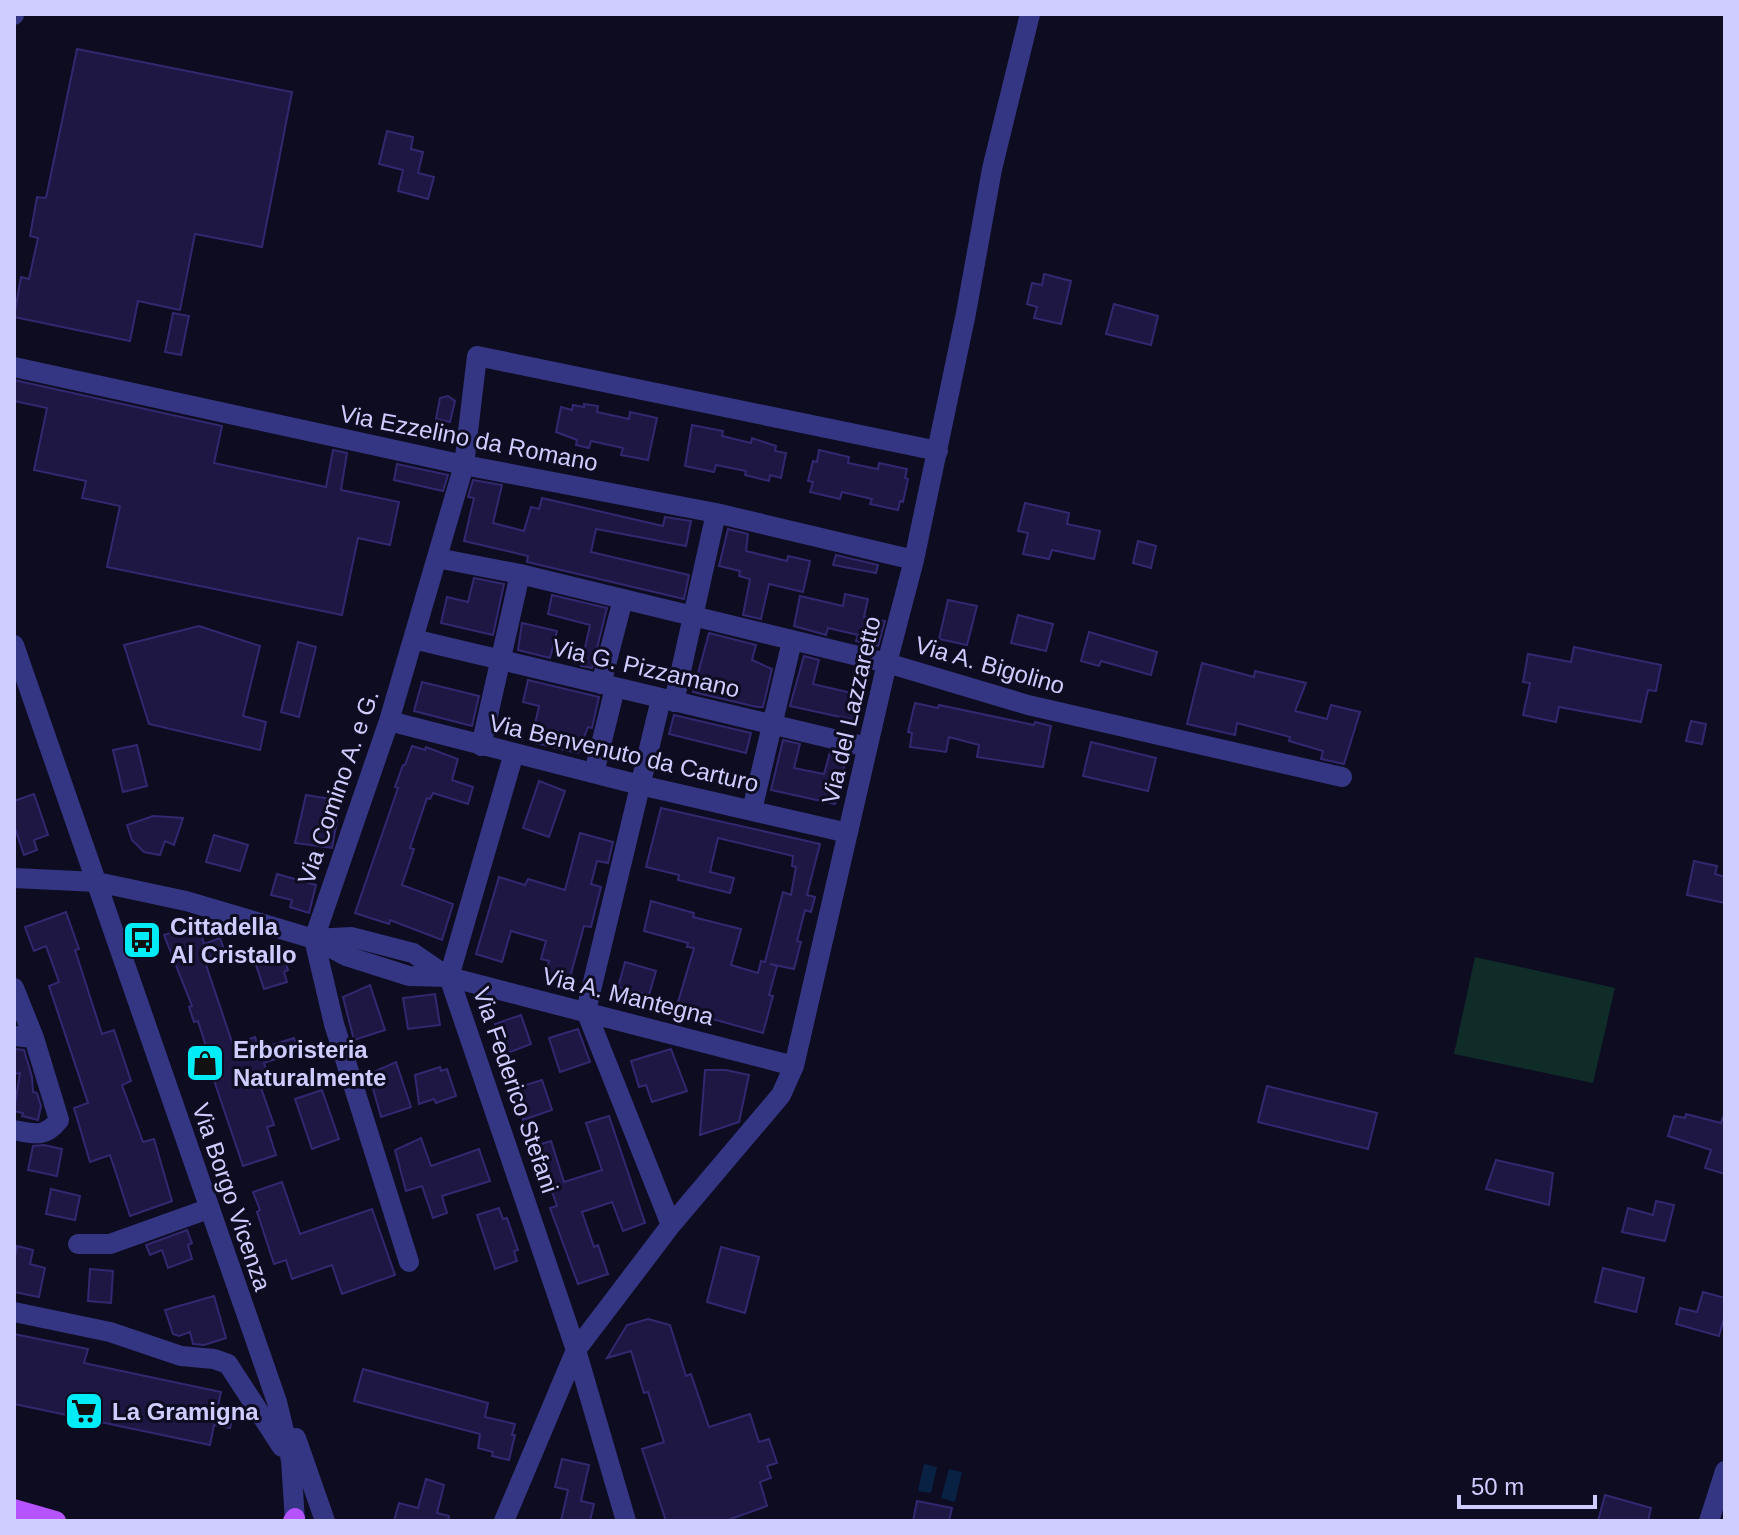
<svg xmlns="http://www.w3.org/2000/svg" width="1739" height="1535" font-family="Arial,sans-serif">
<rect width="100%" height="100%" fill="#0e0c21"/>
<path fill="#0f2c29" d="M1475,957L1615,988L1593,1083L1454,1054Z"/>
<path fill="#092244" d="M924,1464L937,1467L931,1493L918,1491Z
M949,1469L962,1472L955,1502L941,1498Z"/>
<path fill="#1e1743" stroke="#322870" stroke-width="2" d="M77,49L292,92L262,247L195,234L180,310L138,301L130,341L14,317L21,277L29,279L38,238L30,236L37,197L46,198Z
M387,131L413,137L411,149L423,152L418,173L434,177L428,199L398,191L403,170L379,164Z
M1044,274L1071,281L1061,324L1034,318L1037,307L1027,304L1032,283L1042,285Z
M1114,304L1158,316L1151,345L1106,334Z
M173,313L189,316L181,355L165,352Z
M14,380L222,426L214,463L326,487L333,450L347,453L341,490L399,502L390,545L358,538L342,615L107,567L120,506L82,498L86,481L34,470L47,408L14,401Z
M448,396L455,401L450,422L436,419L440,398Z
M584,404L598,406L597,412L629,419L630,412L657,418L648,460L621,455L623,448L591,441L589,448L576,445L577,440L556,432L561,407L572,410L573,405L584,407Z
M692,425L723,431L722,436L751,443L752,438L776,446L775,451L786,453L781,478L770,475L769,481L745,475L746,471L716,465L714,472L685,466Z
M819,450L849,457L848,463L878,469L879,463L907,469L905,478L908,479L903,502L900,501L898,510L870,504L872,499L842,492L840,499L810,492L813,482L808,481L813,461L817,462Z
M397,464L448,475L443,491L394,480Z
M473,480L502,485L493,523L524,531L531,507L539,509L542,498L663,526L665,517L691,521L686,546L596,529L591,552L689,575L684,599L527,562L528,556L464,541L474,498L468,497Z
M1025,503L1069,513L1067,524L1100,531L1094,559L1052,550L1049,559L1023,554L1028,533L1018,531Z
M728,529L748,534L746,551L787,561L788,556L810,561L803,592L769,584L761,619L743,615L750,579L739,576L740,571L719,566Z
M1138,541L1156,546L1151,568L1133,563Z
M836,555L878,565L876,573L833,565Z
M474,578L504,584L493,635L441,623L447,597L468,602Z
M845,594L868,599L864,617L885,621L878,646L856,641L858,635L828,628L826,635L794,626L800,596L843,606Z
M552,595L607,608L592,668L581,666L590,625L548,614Z
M948,600L977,606L967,645L939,639Z
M1018,615L1053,624L1046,651L1011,643Z
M522,623L557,631L550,658L518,650Z
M199,626L260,646L243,716L266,722L260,750L149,724L124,645Z
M1089,632L1157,652L1151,675L1101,661L1099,666L1081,661Z
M709,633L756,645L752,660L772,669L763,707H757L693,692Z
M298,642L316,647L299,717L281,712Z
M1574,647L1661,665L1656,691L1648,690L1641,722L1559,707L1556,722L1523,715L1530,683L1523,682L1528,654L1571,662Z
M804,656L819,660L813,684L860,695L854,720L790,706Z
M1202,663L1254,677L1255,671L1306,683L1295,711L1327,719L1331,705L1360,712L1344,764L1321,759L1323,751L1289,741L1290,737L1237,723L1235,735L1187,724Z
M528,680L599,697L592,728L588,727L578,753L531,742L539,706L523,702Z
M422,682L479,696L472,726L414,711Z
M915,703L938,708L939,705L1034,725L1035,722L1051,726L1043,767L977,757L979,745L949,737L946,752L910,747L912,733L908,732Z
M674,715L751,733L746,753L669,734Z
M1691,721L1706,724L1702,744L1686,741Z
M783,740L800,744L794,768L824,774L830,752L847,756L835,804L771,790Z
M1091,742L1156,758L1148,791L1083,776Z
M137,745L147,786L123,792L113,750Z
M412,746L425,750L426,747L458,759L452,780L473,787L468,804L433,793L430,799L427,798L410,848L414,849L402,885L453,904L442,940L390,920L389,924L355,913L398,788L395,787L403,765H405Z
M539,781L565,791L549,837L523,828Z
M34,794L48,835L34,840L37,850L24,855L14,825V801Z
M306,795L331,799L330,803L340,805L332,848L295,843Z
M661,808L820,844L807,895L815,897L811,912L805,910L797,941L801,942L794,969L770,964L777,966L769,995L773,996L763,1033L676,1009L694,948L687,947L688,943L644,931L651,901L694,913L693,917L741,929L731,965L758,973L761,961L765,962L783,892L791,895L796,867L792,866L793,856L718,838L710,872L734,878L730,893L678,880L679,875L646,867Z
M153,816L183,818L174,845L165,841L160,855L144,852L132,840L127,825Z
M580,833L613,842L608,863L597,861L591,884L601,887L591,927L584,926L569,981L546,975L549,961L541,959L546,941L511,931L502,962L476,954L499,877L525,885L528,879L565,890Z
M214,835L248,845L240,871L206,862Z
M1694,861L1717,866L1715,874L1725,877V903L1687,895Z
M277,874L316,885L309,913L290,907L292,900L271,895Z
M66,912L79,949L75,950L102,1034L114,1030L131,1081L122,1085L143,1142L154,1139L172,1201L130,1216L110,1155L90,1162L74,1108L88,1103L49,986L59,982L46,946L34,951L25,927Z
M198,923L204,944L220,938L225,952L204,959L233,1045L255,1037L259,1049L294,1038L298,1051L264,1063L269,1078L259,1082L274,1125L267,1127L276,1155L243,1166L205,1054L208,1053L198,1021L194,1022L189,1007L192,1006L164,935Z
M281,949L288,970L284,972L287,982L264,989L255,962L266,958L265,954Z
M625,962L656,971L649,995L618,987Z
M370,985L385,1030L354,1040L343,997Z
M435,994L440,1025L408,1029L403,998Z
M521,1015L531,1044L505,1054L495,1024Z
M578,1029L590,1062L560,1072L549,1038Z
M14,1049L24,1050L32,1077L33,1092L37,1093L41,1106L38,1120L22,1116L23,1113L14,1111L20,1073L14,1074Z
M671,1049L687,1091L652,1102L646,1085L639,1087L631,1061Z
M396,1062L411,1107L381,1117L369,1074Z
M440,1067L441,1071L447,1069L456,1096L436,1103L434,1099L419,1104L415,1075Z
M705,1070H726L749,1075L739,1122L700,1135Z
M542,1080L552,1110L523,1120L513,1089Z
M1267,1086L1377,1113L1368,1149L1258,1122Z
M322,1090L339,1139L312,1149L295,1099Z
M1686,1114L1721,1123L1723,1117L1725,1118V1174L1705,1168L1711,1150L1668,1136L1674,1116L1685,1118Z
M609,1116L645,1223L623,1231L612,1202L582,1212L594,1247L598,1245L608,1274L578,1284L550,1208L557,1206L546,1174L540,1176L531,1147L551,1141L564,1182L602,1170L586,1123Z
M421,1138L431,1166L479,1149L490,1181L442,1196L447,1213L433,1218L422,1186L406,1191L395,1150Z
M44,1145L62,1149L57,1176L28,1170L33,1146Z
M1496,1160L1553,1173L1549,1205L1486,1189Z
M282,1182L300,1234L372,1209L395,1275L342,1294L332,1265L292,1279L286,1260L274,1264L257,1212L260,1210L253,1192Z
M51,1189L80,1196L75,1220L46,1214Z
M1656,1201L1674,1205L1665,1241L1622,1232L1628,1208L1653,1215Z
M499,1208L503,1219L507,1218L518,1250L514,1251L517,1261L495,1269L477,1215Z
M187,1230L192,1243L188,1245L192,1259L168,1268L162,1250L150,1255L146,1245Z
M17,1246L33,1250L30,1264L45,1268L39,1297L14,1292V1262Z
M721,1247L759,1257L745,1313L707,1302Z
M1603,1268L1644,1278L1636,1312L1595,1302Z
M90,1269L113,1271L111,1303L88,1301Z
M1703,1292L1725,1298V1314L1719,1336L1676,1324L1680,1308L1697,1312Z
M214,1296L226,1338L204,1345L193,1344L190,1332L179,1336L173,1334L165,1310Z
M648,1319L670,1325L686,1376L691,1374L709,1427L750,1414L759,1442L769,1439L777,1463L767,1466L771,1478L760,1482L767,1506L725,1521H666L642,1449L664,1442L648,1392L644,1393L631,1351L607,1358L627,1325Z
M14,1334L88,1349L84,1363L221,1392L217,1411L233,1415L230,1428L214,1425L210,1445L14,1404Z
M363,1369L488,1403L485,1417L515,1424L512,1435H515L509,1460L492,1456L493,1452L478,1448L480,1434L354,1401Z
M562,1459L589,1465L581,1501L594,1504L590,1521H561L568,1490L555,1487Z
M426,1479L444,1485L437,1513L449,1516L448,1521H394L399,1503L418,1508Z
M1605,1495L1651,1508L1648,1521H1598Z
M917,1501L952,1508L949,1521H913Z"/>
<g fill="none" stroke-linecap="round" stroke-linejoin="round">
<path stroke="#353683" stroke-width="20" d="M14,15V14
M14,367L464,465L716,513L914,560
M437,558L520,574L887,663L1028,705L1342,777
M413,639L867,747
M14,645L277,1402L291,1460L295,1521
M601,684L623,599
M661,699L586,1011L671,1225
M674,702L716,513
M389,721L640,785L848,833
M481,746L520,574
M514,753L449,977L576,1350L626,1521
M594,773L615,688
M752,810L792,641
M14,878L97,882L186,901L314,939L346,956L409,976L449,977L794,1066
M314,939L351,937L413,953L448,977
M14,988L34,1038L14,1036
M14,1130C34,1134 45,1138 59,1120L34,1038
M78,1244H110L208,1209
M409,1262L334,1024L314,939L389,721L464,465L477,356L938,451
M14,1312L110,1332L181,1356L214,1359L228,1364L282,1447
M296,1438L325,1521
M504,1521L576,1350L671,1225L781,1095L794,1066L887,663L914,560L966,313L992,169L1030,14
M1709,1521L1725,1471"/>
<path stroke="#b553ff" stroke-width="20" d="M14,1509L56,1521
M293,1521L295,1518"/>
</g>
<defs>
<g id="bus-square" transform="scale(2)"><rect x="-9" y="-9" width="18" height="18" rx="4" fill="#00edf7" stroke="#0e0c21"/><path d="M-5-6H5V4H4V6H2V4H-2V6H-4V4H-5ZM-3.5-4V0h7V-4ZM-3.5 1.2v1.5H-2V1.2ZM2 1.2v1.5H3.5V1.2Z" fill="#111"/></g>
<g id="shop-square" transform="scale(2)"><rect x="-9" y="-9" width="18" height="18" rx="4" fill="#00edf7" stroke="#0e0c21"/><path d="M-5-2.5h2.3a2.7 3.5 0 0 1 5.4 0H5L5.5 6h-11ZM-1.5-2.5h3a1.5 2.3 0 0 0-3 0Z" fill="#111"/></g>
<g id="supermarket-square" transform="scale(2)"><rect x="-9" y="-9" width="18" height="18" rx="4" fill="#00edf7" stroke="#0e0c21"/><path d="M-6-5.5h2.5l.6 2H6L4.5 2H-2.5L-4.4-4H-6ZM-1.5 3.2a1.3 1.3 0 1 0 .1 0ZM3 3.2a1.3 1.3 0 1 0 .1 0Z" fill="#111"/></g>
</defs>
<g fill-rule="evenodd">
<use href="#bus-square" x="142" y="940"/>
<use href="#shop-square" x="205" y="1063"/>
<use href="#supermarket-square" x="84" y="1411"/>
</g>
<g text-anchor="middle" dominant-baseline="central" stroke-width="6" stroke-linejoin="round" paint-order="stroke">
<g font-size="24" fill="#cfccff" stroke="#0e0c21">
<text transform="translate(469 438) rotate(11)">Via Ezzelino da Romano</text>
<text transform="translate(990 665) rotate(16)">Via A. Bigolino</text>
<text transform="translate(646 668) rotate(13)">Via G. Pizzamano</text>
<text transform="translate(851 710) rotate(-77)">Via del Lazzaretto</text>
<text transform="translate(624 753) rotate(13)">Via Benvenuto da Carturo</text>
<text transform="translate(338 787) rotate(-71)">Via Comino A. e G.</text>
<text transform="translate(628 996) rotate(14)">Via A. Mantegna</text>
<text transform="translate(516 1090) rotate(71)">Via Federico Stefani</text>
<text transform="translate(232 1197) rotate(71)">Via Borgo Vicenza</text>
</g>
<g font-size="24" font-weight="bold" fill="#cfccff" stroke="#0e0c21" text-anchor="start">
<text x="170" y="926">Cittadella<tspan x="170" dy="28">Al Cristallo</tspan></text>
<text x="233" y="1049">Erboristeria<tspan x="233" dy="28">Naturalmente</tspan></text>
<text x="112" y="1411">La Gramigna</text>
</g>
</g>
<rect width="1739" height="1535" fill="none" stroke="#cfccff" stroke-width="32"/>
<path d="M1459 1495v12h136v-12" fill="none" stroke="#cfccff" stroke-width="4"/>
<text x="1471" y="1495" font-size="24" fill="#cfccff" stroke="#0e0c21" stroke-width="6" paint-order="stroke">50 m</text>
</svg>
